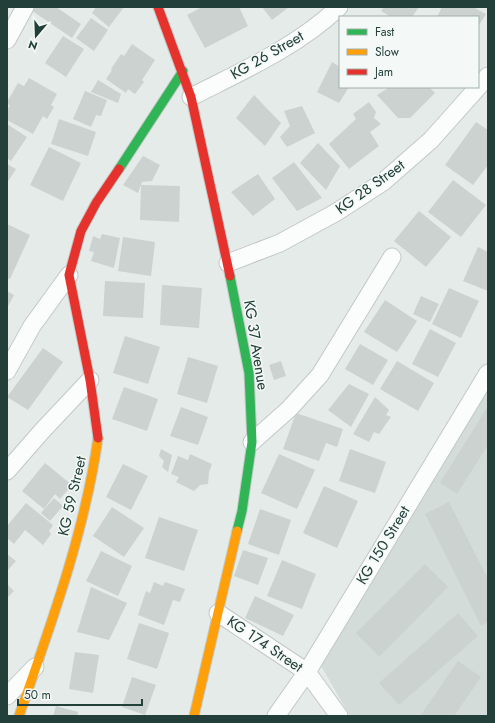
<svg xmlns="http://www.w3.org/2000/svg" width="495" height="723" font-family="Jost,sans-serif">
<rect width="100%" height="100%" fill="#e5ebe8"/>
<path fill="#d3dcd8" d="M488,389V716H350L321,666Z"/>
<path fill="#ccd2d0" d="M33,7H56L81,24L72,38L31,10Z
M96,7H124L109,27L92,13Z
M202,7H239L248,26L205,48L187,15Z
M262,7H289L272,20Z
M384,7H419L412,17H391L381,11Z
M442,7H473L486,14L478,27V17H437Z
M91,18L108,30L94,51L76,38Z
M63,36L84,49L66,77L45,63Z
M132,44L155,60L142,80L144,82L135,94L128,89L126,93L106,79L112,70L111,69L121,54L124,56Z
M332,62L340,67V87H349L339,103L317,92Z
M29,78L57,94L51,105L54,107L47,119L43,116L33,134L7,120V110L10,105L7,104V102L18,83L24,86Z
M98,80L121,94L118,103L91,92Z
M390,87H429L435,93L410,118H398L377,95Z
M85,91L107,100L101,116L96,115L91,127L73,119Z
M254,95L281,123L265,146L236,118Z
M369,102L376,112L374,118L381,124L370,132L379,146L349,169L329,144L356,119L353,114Z
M302,106L315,133L287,147L280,137L290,126L284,111Z
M59,119L96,132L88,156L51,144Z
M476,122L488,130V165L473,185L445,165Z
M7,124L27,137L11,161L7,158Z
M318,143L340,166L326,190L300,163Z
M49,147L81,163L63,201L30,185Z
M143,156L160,165L152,181L142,182L138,193L123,185Z
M294,162L322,198L297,211L272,178Z
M7,164L16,169L7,183Z
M258,174L275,199L253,216L231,192Z
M453,180L486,205L461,237L428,212Z
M141,185L180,186L179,222L140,220Z
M419,211L451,237L426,267L394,241Z
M7,224L30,235L10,279L7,278Z
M102,234L120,238L114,268L91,261L94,252L89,251L93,236L100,239Z
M123,237L155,242L151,276L118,271Z
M478,247L488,252V291L463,281Z
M105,281L145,283L143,318L103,316Z
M162,285L202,288L199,328L160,325Z
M449,288L479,301L461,338L432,324Z
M7,291L14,295L7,308Z
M421,296L439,304L430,322L413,314Z
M385,300L417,321L397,352L364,332Z
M430,329L456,343L438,377L412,364Z
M125,336L160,347L148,384L113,373Z
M360,344L388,360L373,385L345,369Z
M43,348L63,362L28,410L7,397Z
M188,357L218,366L207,403L177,394Z
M281,361L286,376L274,380L269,365Z
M397,361L434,383L418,411L380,389Z
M349,384L369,394L351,427L328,410Z
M124,387L158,399L147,431L112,419Z
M375,397L389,410L386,415L391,417L379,434L374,432L369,442L353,434Z
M488,406V445L457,494L440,483Z
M181,407L208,417L198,445L170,436Z
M296,413L343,429L337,447L326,443L319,461L283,449Z
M161,449L172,455L168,472L162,467L164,461L159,456Z
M350,449L386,462L375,493L339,481Z
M190,454L212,464L209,472L208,484L200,485L194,491L176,482L179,477L171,474L178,456L188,460Z
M279,454L315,470L297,509L261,493Z
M45,463L72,485L60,499L55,494L44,509L22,491Z
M123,464L148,476L131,510L106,497Z
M324,486L358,501L337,548L303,533Z
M54,498L63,506L50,521L41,513Z
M449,502L488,579V622L481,626L425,514Z
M26,503L53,525L49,531L51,534L43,545L25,530L14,544L7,538V526Z
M112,507L144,528L124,557L93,536Z
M260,509L291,520L279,555L248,544Z
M159,517L198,530L184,571L145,558Z
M243,550L268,558L258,585L234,576Z
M101,551L132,566L118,596L86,581Z
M7,554L16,561L7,571Z
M282,560L316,574L302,609L267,596Z
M425,564L448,587L379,657L356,633Z
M154,582L163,586L165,582L185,589L180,602L173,600L164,625L138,615L146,591L150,593Z
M7,584L14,591L7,598Z
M91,587L127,603L109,640L77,632Z
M255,596L294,615L283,636L245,618Z
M458,613L478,636L399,705L379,683Z
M139,623L169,633L157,669L127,659Z
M75,652L99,655L93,693L69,689Z
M458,661L481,677L454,716H420Z
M132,677L156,685L145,715L122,707Z
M56,706L78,712L77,716H53Z"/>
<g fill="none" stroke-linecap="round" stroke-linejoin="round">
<g stroke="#c2c8c5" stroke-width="19">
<path id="street" d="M7,40L25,7
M191,97C242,71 297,47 339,7
M228,263L280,243L335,213L383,182L431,140L488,76
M7,371L32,326L69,275
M252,442L289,409L320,375L392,257
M7,471L42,431L90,380
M218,613L307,672L339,716
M7,696L35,667
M276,716L307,672L488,373"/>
</g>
<g stroke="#c1c8c6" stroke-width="11">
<path id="fast" d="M119,169L183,71
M230,276L249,373L252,442L242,511L237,531"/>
</g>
<g stroke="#c1c8c6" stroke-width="11">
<path id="slow" d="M19,716C50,627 85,532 98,438
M194,716L237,531"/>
</g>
<g stroke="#c1c8c6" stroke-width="11">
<path id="jam" d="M158,7L191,97L230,276
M98,438L90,380L69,275L81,231L96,203L119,169"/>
</g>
<use href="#street" stroke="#fbfcfc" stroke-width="17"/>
<use href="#fast" stroke="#30b455" stroke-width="9"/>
<use href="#slow" stroke="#ff9f0a" stroke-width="9"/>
<use href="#jam" stroke="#e5322d" stroke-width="9"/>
</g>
<g text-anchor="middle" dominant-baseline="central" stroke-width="3" stroke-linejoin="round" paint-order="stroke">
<g font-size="15" fill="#223f39" stroke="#f4f9f7">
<text transform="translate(267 55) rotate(-30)">KG 26 Street</text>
<text transform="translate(370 187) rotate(-36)">KG 28 Street</text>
<text transform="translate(256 345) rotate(81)">KG 37 Avenue</text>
<text transform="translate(72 496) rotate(-77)">KG 59 Street</text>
<text transform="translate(383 545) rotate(-59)">KG 150 Street</text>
<text transform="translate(265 644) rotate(34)">KG 174 Street</text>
</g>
</g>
<rect width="495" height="723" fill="none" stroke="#223f39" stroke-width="16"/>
<rect x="339" y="16" width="140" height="72" fill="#f4f9f7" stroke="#a0afab"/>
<rect x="347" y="29" width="20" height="6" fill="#30b455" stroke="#a0afab"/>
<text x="375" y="36" font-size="12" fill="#223f39">Fast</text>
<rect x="347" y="49" width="20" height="6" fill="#ff9f0a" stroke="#a0afab"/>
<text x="375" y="56" font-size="12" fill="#223f39">Slow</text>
<rect x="347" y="69" width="20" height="6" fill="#e5322d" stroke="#a0afab"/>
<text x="375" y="76" font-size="12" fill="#223f39">Jam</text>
<g transform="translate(36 36) rotate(199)" stroke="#f4f9f7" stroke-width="3" paint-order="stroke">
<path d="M0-3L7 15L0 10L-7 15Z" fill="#223f39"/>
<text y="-6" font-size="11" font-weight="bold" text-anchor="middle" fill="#223f39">N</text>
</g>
<path d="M18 699v6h124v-6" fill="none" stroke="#223f39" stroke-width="2"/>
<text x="24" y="699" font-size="12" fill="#223f39" stroke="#f4f9f7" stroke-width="3" paint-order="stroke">50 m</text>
</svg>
